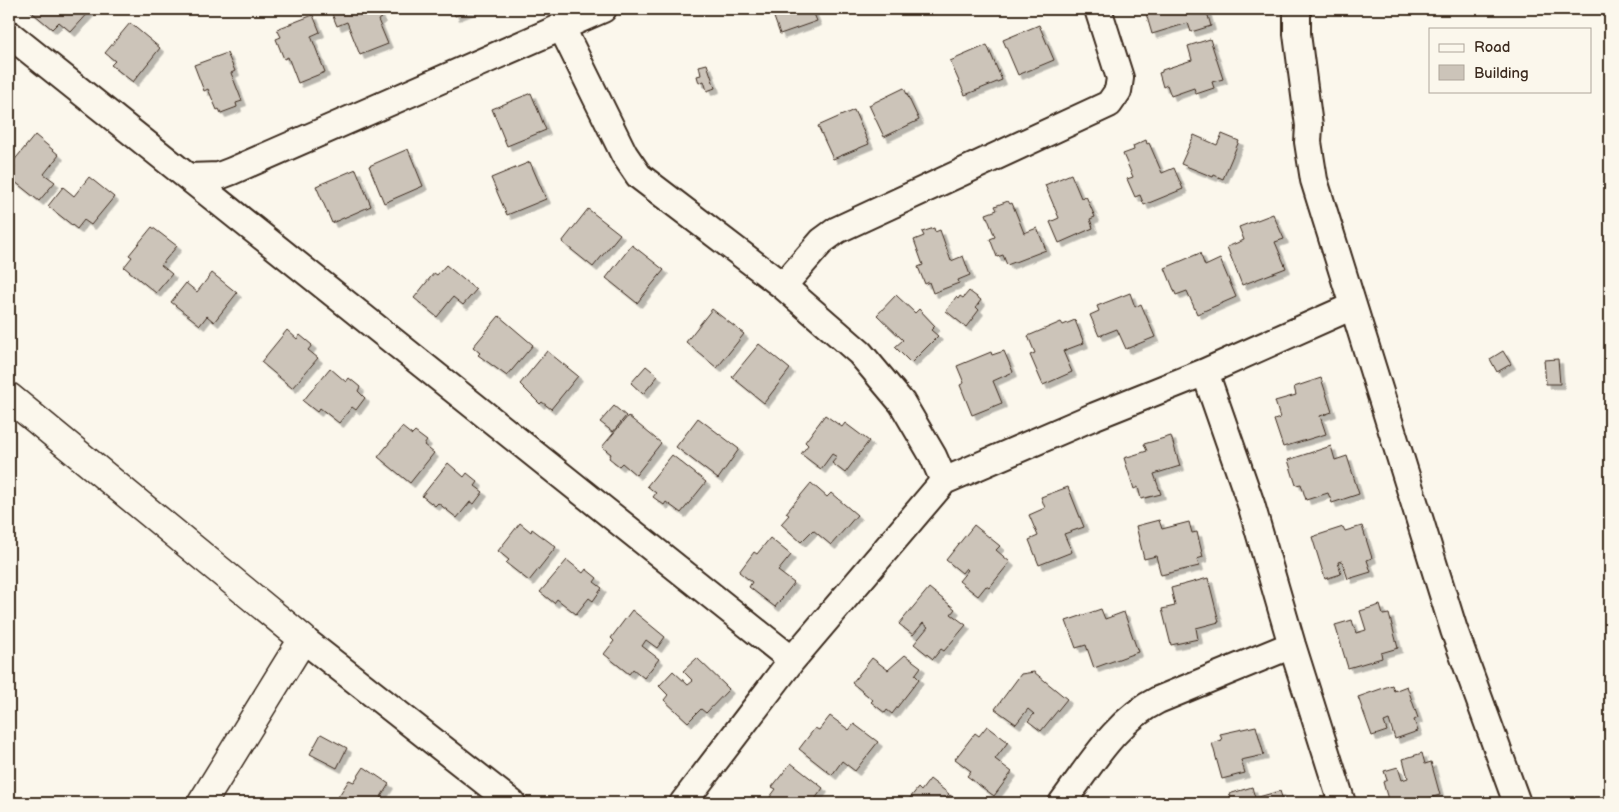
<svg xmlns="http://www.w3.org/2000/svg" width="1619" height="812" font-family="'Balsamiq Sans',sans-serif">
<defs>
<filter id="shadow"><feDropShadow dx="4.5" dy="4.5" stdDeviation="0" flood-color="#0004"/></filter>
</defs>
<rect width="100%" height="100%" fill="#fbf7ec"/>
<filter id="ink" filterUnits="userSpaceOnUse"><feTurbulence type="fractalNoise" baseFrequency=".02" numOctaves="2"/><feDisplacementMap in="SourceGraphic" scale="10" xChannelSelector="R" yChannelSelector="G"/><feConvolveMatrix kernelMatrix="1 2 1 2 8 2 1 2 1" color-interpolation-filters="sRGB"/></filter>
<g filter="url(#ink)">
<path fill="#ccc4b9" stroke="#3b2a1e" filter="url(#shadow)" d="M28,9H92L71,32L59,22L52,29Z
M330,9H378L381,18L378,20L388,44L360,55L347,22L337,26Z
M452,9H473L455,16Z
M771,9H812L817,21L780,34Z
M1148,9H1206L1211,26L1191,32L1188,23L1152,34L1145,10Z
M313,15L320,32L311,36L325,72L298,83L288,57L284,59L276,39L281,37L277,29Z
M130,23L160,48L133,82L111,65L115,61L105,53Z
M1039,25L1054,60L1018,75L1003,40Z
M1210,39L1223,79L1212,82L1214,88L1196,94L1194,88L1171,96L1167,85L1163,87L1159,73L1162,72V70L1192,60L1188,46Z
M987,45L1002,80L965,95L950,61Z
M227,53L235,71L231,73L242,101L236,103L237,107L221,113L219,109L217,110L208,89L204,91L194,65Z
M707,64L715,88L707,91L704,81L699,83L697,76L701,75L699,66Z
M904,88L919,120L884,137L869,105Z
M531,93L546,130L507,146L492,109Z
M854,110L869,144L833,159L818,126Z
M1222,134L1239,141L1223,179L1214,175L1213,177L1181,164L1194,135L1217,145Z
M35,135L59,155L44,174L55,182L39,201L9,177L15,166L12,163Z
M1146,140L1147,144L1149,143L1162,173L1174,168L1183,189L1144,205L1140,195L1135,197L1127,179L1133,177L1123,154L1134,150L1133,146Z
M408,149L423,186L384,203L369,166Z
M530,162L546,199L507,215L491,178Z
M356,169L371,206L332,223L316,186Z
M1071,174L1081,198L1086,196L1095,217L1090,219L1093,228L1059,243L1050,222L1059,218L1045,185Z
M89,177L114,197L91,225L84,220L77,229L48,206L63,187L74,196Z
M1008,201L1010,204L1012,203L1024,233L1037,228L1046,250L1007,265L1003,255L997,257L990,239L995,237L986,214L997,210L995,206Z
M588,209L620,234L593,267L562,242Z
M1273,214L1284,239L1275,242L1286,268L1242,285L1227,247L1244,240L1239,227Z
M152,227L177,246L161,265L172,274L156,293L124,267L132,257L129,255Z
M934,228L935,232L940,230L951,261L963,256L970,275L958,280L959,283L933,293L929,282L925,284L918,267L923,265L914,240L924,236L922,232Z
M632,245L664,270L637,303L606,278Z
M1200,253L1205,266L1220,259L1236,297L1197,314L1187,291L1176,295L1165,268Z
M446,265L476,290L463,305L453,297L437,317L414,298L434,273L437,275Z
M212,273L237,293L214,322L207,316L200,325L171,302L186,283L197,292Z
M969,291L981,300L976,307L979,310L966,327L946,311L956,297L958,299L960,296L963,298Z
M1130,293L1135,307L1141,304L1155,337L1126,349L1117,329L1099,336L1090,315L1099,311L1097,306Z
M896,295L915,313L919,309L935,326L931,330L938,336L911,363L895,347L903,340L877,315Z
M712,309L744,334L717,368L686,342Z
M499,316L533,345L507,376L478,355L480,353L473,347Z
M1075,320L1084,343L1063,351L1072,372L1043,385L1030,355L1035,353L1028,336L1061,322L1063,325Z
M287,330L297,339L300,335L312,345L308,350L318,358L292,388L261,362Z
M759,344L790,369L764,403L732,377Z
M547,351L578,376L551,409L542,402L540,404L520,384Z
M1004,351L1013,372L993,381L1002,403L972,415L960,385L964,383L957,366L991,352L992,355Z
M1503,351L1511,364L1497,372L1490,359Z
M1558,359L1560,384H1546L1544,360Z
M646,366L658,376L643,394L631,383Z
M330,368L346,382L349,378L360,387L358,391L365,398L356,410L352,407L339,423L320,408L317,412L303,401Z
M1321,378L1332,412L1320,416L1326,434L1283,447L1274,420L1280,418L1275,401L1296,395L1294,387Z
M614,406L626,416L613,432L600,422Z
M825,415L842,427L845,423L869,441L845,473L832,463L837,457L832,454L821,469L801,454L808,445L805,442Z
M628,416L661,443L636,475L622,463L619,466L609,458L611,454L602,447Z
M698,418L739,449L718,479L676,447Z
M402,427L412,435L415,432L427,441L424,445L434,453L410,483L378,457Z
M1171,436L1180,466L1154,474L1161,494L1141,499L1138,487L1134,489L1124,458L1147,451L1144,444Z
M1331,446L1335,460L1347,456L1359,494L1332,503L1328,493L1306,500L1301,484L1296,485L1288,460Z
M672,455L706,482L681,513L666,502L664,505L653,497L656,493L647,486Z
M448,463L464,477L467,473L478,482L475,486L483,492L474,504L470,502L457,518L438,503L435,506L422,496Z
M811,483L827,497L831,493L857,515L831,545L813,530L801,542L781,524L789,515L786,513Z
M1068,487L1084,527L1064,534L1072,552L1039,565L1029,540L1038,536L1029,515L1045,508L1041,497Z
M1159,520L1162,529L1189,522L1192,533L1197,532L1203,557L1197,559L1199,566L1161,575L1156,556L1144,559L1136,526Z
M520,523L531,532L532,529L556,547L529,581L506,563L509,560L498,551Z
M974,525L1000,546L996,550L1010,562L989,588L986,586L978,596L959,581L968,570L966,568L962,573L946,560Z
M1362,526L1372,558L1367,560L1371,572L1348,579L1342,561L1338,562L1341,574L1325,579L1312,537L1343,527L1345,531Z
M770,538L791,555L778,571L794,583L775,607L749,587L752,582L739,572L754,552L757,554Z
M567,560L583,573L586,569L597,578L594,582L602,588L593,601L589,598L576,614L557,599L554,603L540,592Z
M1208,578L1219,622L1196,628L1198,639L1171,645L1162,609L1175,606L1171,588Z
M929,588L955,609L951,614L966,625L944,651L941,649L933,659L914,644L928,627L923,623L913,635L899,624Z
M1380,605L1383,615L1389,614L1398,648L1381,653L1382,658L1348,668L1335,625L1352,620L1356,633L1366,630L1360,611Z
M1101,609L1105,619L1124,612L1138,652L1094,668L1086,645L1076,648L1066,621Z
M632,610L665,637L657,648L646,640L642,646L659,659L644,678L633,669L629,674L604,654L614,641L611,638Z
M905,655L921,667L915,675L919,679L892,714L887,710L885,713L871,702L873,700L852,683L872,658L888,670Z
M697,658L729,689L706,713L701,709L688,722L664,700L668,695L659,686L673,671L688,685L693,681L683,671Z
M1034,672L1067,699L1041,731L1028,721L1034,714L1028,709L1016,724L995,709L1021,674Z
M1392,685L1394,691L1407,686L1418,718L1414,720L1418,731L1395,739L1389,720L1384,722L1387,731L1372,736L1358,697Z
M830,716L849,730L854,724L878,742L855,771L842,761L832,775L799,749L815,728L819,730Z
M987,726L1008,742L995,759L1012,772L994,796L967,776L971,771L955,759L975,733L979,736Z
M1256,726L1264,755L1241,760L1245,773L1222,779L1212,743L1222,740L1220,734Z
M321,734L347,748L337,768L310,754Z
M1422,753L1425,764L1431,762L1440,795L1422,800L1423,803H1389L1383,782L1387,780L1384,771L1398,767L1402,780L1408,778L1403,759Z
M791,763L823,788L813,802L815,803H771L767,801L776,789L772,787Z
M364,767L389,784L377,803H343L345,801L338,797L349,780L354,782Z
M930,779L949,794L941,803H906L918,788L921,791Z
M1252,787L1255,798L1280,791L1284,803H1232L1229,794Z
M950,795L960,803H943Z"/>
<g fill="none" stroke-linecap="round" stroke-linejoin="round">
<g stroke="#3b2a1e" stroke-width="30">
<path id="street" d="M1297,9V34L1309,126L1308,142L1314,180L1454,630L1517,803
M561,26L624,154L639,176L783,286L860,353L902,403L933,456L944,481
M9,34L792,660
M188,177L219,176L232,171L603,9
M783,286L822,241L837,230L1109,104L1118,91L1120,78L1098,9
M1205,372L1251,504L1292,645L1342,803
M303,639L512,803
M683,803L792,660L944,481L1095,416L1205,372L1353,306
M1062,803C1090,766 1115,721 1158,700L1292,645"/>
</g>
<g stroke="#3b2a1e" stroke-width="31">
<path id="secondary" d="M9,397L303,639L202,803"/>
</g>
<use href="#street" stroke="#fbf7ec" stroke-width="26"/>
<use href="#secondary" stroke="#fbf7ec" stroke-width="28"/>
</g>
</g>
<rect width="1619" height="812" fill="none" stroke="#fbf7ec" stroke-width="30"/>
<rect x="15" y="15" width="1589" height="782" fill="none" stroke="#3b2a1e" stroke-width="2" filter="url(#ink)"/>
<rect x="1429" y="28" width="162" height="65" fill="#fbf7ec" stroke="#aea59a"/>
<rect x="1439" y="44" width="25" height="8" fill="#fbf7ec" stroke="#aea59a"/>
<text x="1474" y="52" font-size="15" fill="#3b2a1e">Road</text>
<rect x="1439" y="65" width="25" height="15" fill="#ccc4b9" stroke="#aea59a"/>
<text x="1474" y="78" font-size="15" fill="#3b2a1e">Building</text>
</svg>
